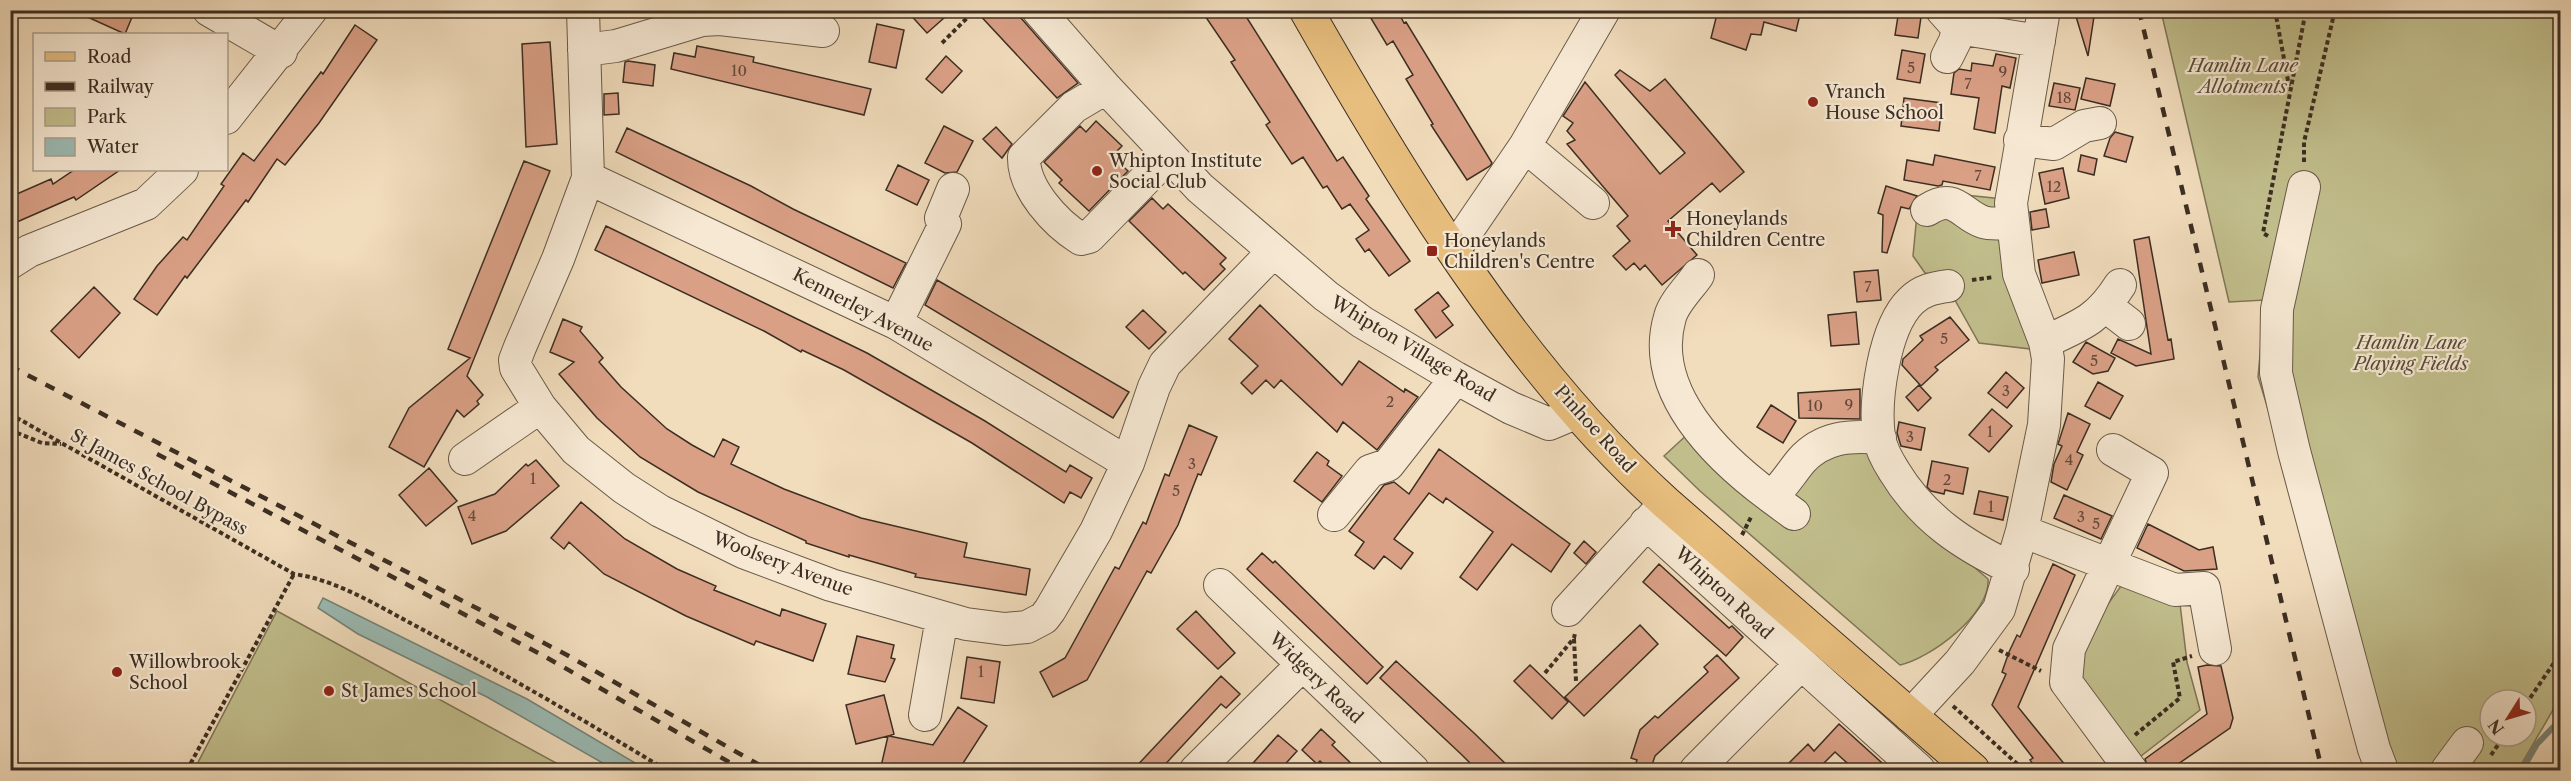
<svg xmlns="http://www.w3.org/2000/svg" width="2571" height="781" font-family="'Libre Caslon Text',serif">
<rect width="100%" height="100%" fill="#f1dcbc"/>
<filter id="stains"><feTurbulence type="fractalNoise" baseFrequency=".00333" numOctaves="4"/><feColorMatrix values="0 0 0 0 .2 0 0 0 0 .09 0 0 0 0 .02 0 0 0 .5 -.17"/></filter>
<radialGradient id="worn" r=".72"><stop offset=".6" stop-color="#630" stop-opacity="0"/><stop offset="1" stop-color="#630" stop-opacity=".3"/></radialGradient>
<path fill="#c1be8c" stroke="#7e7657" stroke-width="1.5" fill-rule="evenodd" d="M2161,11H2560V698L2518,770H2370L2297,502L2258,377L2265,300L2229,302ZM2490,700H2526V736H2490Z
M1936,192L2003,199L1998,230L2002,259L2031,349L1979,343L1951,293L1949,277L1925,273L1913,256L1918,203Z
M1691,431L1752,495L1816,461L1864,449L1959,554L1988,579C1991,614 1929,659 1900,665L1700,491L1664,456Z
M2121,586L2180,604L2187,662L2200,710L2136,760L2079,672L2089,630Z
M277,611L569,770H194Z"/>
<path fill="#9bbbb4" stroke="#75837a" stroke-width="1.5" d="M323,598L527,699L647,770H615L487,697L358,634L318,608Z"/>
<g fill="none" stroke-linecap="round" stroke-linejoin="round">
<path stroke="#75837a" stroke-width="6" d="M2522,770L2537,744L2560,720"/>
</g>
<path fill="#daa086" stroke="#3c2e22" stroke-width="1.5" d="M72,10H135L125,34Z
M906,10H953L927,33Z
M975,10H1014L1078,83L1057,98Z
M1201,10H1242L1337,161L1343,157L1369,196L1366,199L1410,261L1389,276L1369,249L1365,252L1356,239L1369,230L1350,204L1342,209L1327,186L1323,188L1303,157L1292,164L1266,125L1270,122L1231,62L1235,60Z
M1366,10H1397L1404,23L1406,22L1492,163L1490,166L1467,180L1431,125L1433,124L1406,79L1413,75L1393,41L1387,45Z
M1718,10H1801L1796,31L1764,22L1761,35L1751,34L1746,50L1711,38Z
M1899,10H1922L1918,38L1895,35Z
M2074,10H2095L2088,56Z
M877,24L904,30L896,68L869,62Z
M355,25L377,40L319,123L285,165L277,159L248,202L246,200L187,278L185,276L157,315L134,299L157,266L183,237L187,240L224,186L221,184L243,153L254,161L321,72L323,74Z
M550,42L557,144L526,147L522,44Z
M697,46L754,57L753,62L871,89L864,115L671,69L674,53L695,57Z
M1902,50L1925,54L1920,83L1897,79Z
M1996,54L2016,58L2010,88L2002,86L1995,133L1974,129L1979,98L1951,94L1954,73L1959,69L1971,71L1972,63L1993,66Z
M946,56L962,71L942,93L926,79Z
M628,61L655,65L653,86L623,82L625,62Z
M1620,70L1650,91L1665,79L1744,172L1720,192L1712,183L1668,221L1697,255L1662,285L1645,265L1640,270L1634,263L1626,270L1613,256L1630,241L1617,226L1628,216L1567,144L1575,140L1567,131L1573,123L1563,116L1585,82L1660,174L1685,153L1615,75Z
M2086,78L2115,84L2110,106L2081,99Z
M2054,83L2080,88L2075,110L2049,106Z
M618,93L619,114L604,115V94Z
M1904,98L1942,103L1939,131L1901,126Z
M1096,121L1122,146L1112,156L1128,171L1089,211L1059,183L1062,180L1044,162L1080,126L1086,132Z
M944,126L973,141L957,172L945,173L925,163Z
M996,127L1012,144L1002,158L983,139Z
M627,128L751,186L793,209L906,263L893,288L616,152Z
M2115,132L2133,137L2126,162L2104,156L2110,138Z
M1935,155L1995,167L1990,190L1943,181L1942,185L1938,186L1904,180L1907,160L1933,165Z
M2081,155L2097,159L2094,175L2078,171Z
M524,161L550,171L467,376L483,395L477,401L479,404L464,417L457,410L424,467L389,447L409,408L470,358L448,349Z
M898,165L929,180L917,205L886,190Z
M2063,168L2069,198L2045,204L2039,173Z
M74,170H120L76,200L74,197L10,225V197L51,179L53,184Z
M1886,186L1917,196L1909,209L1901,207L1887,253L1882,252L1883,215L1878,213Z
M1152,198L1163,209L1168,204L1226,258L1220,264L1225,269L1204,290L1185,272L1183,274L1129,221Z
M2046,209L2049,227L2032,230L2030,212Z
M606,226L867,353L985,421L1066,472L1070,465L1092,478L1081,498L1070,492L1064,503L972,443L844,370L802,350L801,352L764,331L595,250Z
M2149,237L2168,340L2171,339L2174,359L2136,366L2111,353L2118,339L2151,354L2134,240Z
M2074,252L2079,275L2042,283L2038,260Z
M1878,270L1881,300L1857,302L1854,272Z
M937,280L1129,392L1113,418L925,305Z
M94,287L120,313L79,358L51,331Z
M1438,292L1449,306L1442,311L1453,325L1436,338L1415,310Z
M1260,305L1342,385L1359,361L1404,392L1405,389L1418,397L1377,450L1343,422L1337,432L1281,380L1274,388L1266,380L1252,394L1241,383L1258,366L1229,339Z
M1143,310L1166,332L1149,349L1126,327Z
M1856,312L1859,344L1831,346L1828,315Z
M1950,317L1969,340L1935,367L1938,370L1921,386L1902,365L1903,359L1923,340L1920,336Z
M563,319L582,327L580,331L603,358L599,362L621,387L667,429L692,445L714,457L723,439L739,447L731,464L784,489L861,518L967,543L964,557L1030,569L1026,595L915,577L916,574L849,555V557L806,543V541L698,492L640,457L597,418L559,374L574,362L550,352Z
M2086,342L2115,358L2108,371L2093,374L2073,362Z
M2006,372L2024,388L2007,408L1988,393Z
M2098,382L2123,396L2110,419L2085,406Z
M1919,385L1931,398L1918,411L1906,397Z
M1860,389V419L1799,418L1798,393Z
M1771,405L1796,421L1783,443L1757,427Z
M1992,409L2012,426L1989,452L1969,435Z
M2068,413L2090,424L2077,452L2083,455L2067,490L2051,482L2054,464L2062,446L2058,444Z
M1899,422L1925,428L1921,450L1901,446L1897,433Z
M1189,425L1217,437L1201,475L1198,474L1178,525L1151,573L1147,571L1087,680L1053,697L1040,672L1065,658L1115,567L1119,569L1143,522L1146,524L1165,474L1169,476Z
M1439,449L1570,544L1551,572L1512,544L1477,590L1460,577L1493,532L1446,498L1443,503L1429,493L1394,539L1413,553L1401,569L1384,556L1374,569L1355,555L1364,542L1349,531L1384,485L1394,482L1409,494Z
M1317,452L1329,461L1327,465L1342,476L1322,502L1294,481Z
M536,460L559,486L506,531L472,544L458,507L495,494L526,464L528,466Z
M1932,461L1968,468L1963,494L1945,490L1944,494L1931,491L1927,487Z
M429,468L457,501L426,526L399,495Z
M1979,491L2008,497L2003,520L1974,514Z
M2064,495L2112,516L2101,539L2054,518Z
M581,502L625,539L677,569L716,586L714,590L780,616L782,609L826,624L813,661L756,641L754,645L686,616L604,574L569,542L564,549L551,538Z
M2148,524L2199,550L2213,547L2217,569L2184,571L2137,548Z
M1584,541L1596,552L1586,564L1574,553Z
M1262,553L1273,563L1275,561L1383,667L1367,684L1247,569Z
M1659,564L1729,628L1732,626L1743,637L1726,656L1643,582Z
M2053,564L2075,575L2018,707L2070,771H2038L2030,760L2033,758L1992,705L2006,674L2002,672L2009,652L2017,635L2020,637Z
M1196,611L1235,653L1218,669L1177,629Z
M1640,625L1658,644L1584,716L1565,697Z
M857,636L894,645L891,658L895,659L885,682L848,674Z
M1717,655L1739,678L1655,756L1650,771H1633L1637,760L1631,758L1640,730L1655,716L1658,718L1708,672L1704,667Z
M967,657L1000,662L994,703L961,698Z
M1396,661L1474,733L1513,771H1478L1462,755L1380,678Z
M1530,665L1568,702L1552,719L1514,681Z
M2207,665L2221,666L2233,718L2230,728L2168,771H2149L2145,759L2207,714L2198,667Z
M1221,676L1240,694L1226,708L1221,704L1159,771H1132Z
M884,695L894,734L889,736L933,745L958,707L987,726L958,771H880L888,736L856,744L846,705Z
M1839,724L1891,771H1856L1835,752L1816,771H1781L1808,744L1814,751Z
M1321,729L1335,742L1332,745L1359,771H1330L1320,761L1317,764L1302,750Z
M1278,735L1297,751L1279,771H1246Z"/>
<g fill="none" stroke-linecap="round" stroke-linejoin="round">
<g stroke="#695a48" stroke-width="34">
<path id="minor" d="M209,10L281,52
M583,10L588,178L558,259L520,347L515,360L516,368L540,407L576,450L624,488L660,511L743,552L831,585L966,624L1005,629L1027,627L1044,618L1050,610L1096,531L1128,463L1154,387L1165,364L1273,252
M1038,10L1106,88L1200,188L1326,296L1362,322L1456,378L1511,408L1549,424L1575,413
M1942,10L1958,28L2039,41
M584,50L616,46L702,20L720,19L823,31
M1947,57L1955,41L1958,28
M1106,88L1074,107L1024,157C1023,188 1055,223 1081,239L1089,237L1168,156
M226,118L311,10
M2020,140L2054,144L2084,126L2100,123
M588,178L896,323L1128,463
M2304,187L2277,309L2276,373L2294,451L2374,749L2382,770
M1593,203L1525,146L1604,10
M1927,210C1956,192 1960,214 1983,222C1993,225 2003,223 2013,223
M1454,250L1525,146
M10,263L29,251L146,204L182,170
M1698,275C1690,287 1674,302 1670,317C1648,391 1717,457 1771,497
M1948,286C1934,288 1922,290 1911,301C1884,327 1874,401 1879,437C1881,449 1887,460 1894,471C1923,519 1963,545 2013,569
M2107,307L2129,324
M896,323L945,224L941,218L953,189
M2045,342C2081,325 2098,320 2120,285
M2113,450L2152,473L2069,649L2066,682L2131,770
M465,459L540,407
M1794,514L1771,497C1783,487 1791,473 1801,461C1822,437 1850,435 1880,438
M1334,515L1370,471L1388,465L1456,378
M1646,523L1919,770
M2022,531L2044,425L2048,359L2045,342L2019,274L2011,203L2044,10
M1220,585L1413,770
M1568,610L1660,509
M925,715L942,618
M1910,716L1960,662L1999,609L2022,531L2175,590L2204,588L2215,649
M1196,770L1301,666
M1696,770L1801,664
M2447,770L2467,743"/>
</g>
<g stroke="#3c2e22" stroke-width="35">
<path id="major" d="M1306,10C1405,184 1517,368 1666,503L1973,770"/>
</g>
<path stroke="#3c2e22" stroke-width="4" stroke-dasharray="4.5 3" stroke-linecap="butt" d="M2275,10L2289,86
M942,43L975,10
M2304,162V142L2335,10
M2268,236L2263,233L2306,10
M1972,280L1994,277
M10,414L294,574C337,580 378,606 416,626C501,672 584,720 666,770
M10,430L42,443L61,444
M1742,535L1752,515
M1574,639L1576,681
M1999,650L2041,671
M1545,673L1574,638L1575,633
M2526,704L2560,654
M1953,706L2024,770
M2135,735L2180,698L2173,662L2192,656
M2491,755L2504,736
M187,770L294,574"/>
<use href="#minor" stroke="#f6e8d3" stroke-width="32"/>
<use href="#major" stroke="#e8be7e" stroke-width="33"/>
<path stroke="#3c2e22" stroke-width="4.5" stroke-dasharray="10 10" stroke-linecap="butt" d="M2139,10L2322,770
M10,366L567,655L768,770
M157,454L544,656L743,770"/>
</g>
<g fill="#8f2418" stroke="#f6e8d3" stroke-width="2">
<circle cx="1813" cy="102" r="6"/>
<circle cx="1097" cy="171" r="6"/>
<path d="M1670 220h6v6h6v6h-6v6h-6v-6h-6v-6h6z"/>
<rect x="1426" y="245" width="12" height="12" rx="3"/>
<circle cx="117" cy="672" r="6"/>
<circle cx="329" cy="691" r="6"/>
</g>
<g text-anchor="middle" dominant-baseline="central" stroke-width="4.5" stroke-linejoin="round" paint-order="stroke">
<g font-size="15" fill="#644a3b">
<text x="1911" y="67">5</text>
<text x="739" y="70">10</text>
<text x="2003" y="71">9</text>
<text x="1968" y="83">7</text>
<text x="2064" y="97">18</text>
<text x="1978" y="175">7</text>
<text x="2054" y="186">12</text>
<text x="1868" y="286">7</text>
<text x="1944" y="338">5</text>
<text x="2094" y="360">5</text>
<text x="2006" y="390">3</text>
<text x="1390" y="401">2</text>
<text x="1849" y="404">9</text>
<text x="1815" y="405">10</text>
<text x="1990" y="431">1</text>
<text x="1910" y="436">3</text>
<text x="2069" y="459">4</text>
<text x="1192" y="463">3</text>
<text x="533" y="478">1</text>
<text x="1947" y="479">2</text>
<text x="1176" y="490">5</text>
<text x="1991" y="506">1</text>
<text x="472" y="515">4</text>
<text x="2081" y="516">3</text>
<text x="2096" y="523">5</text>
<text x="981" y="671">1</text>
</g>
<g font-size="18" font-style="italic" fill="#574b37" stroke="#f6e8d3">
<text x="2243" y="66">Hamlin Lane<tspan x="2243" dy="21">Allotments</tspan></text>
<text x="2411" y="343">Hamlin Lane<tspan x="2411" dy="21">Playing Fields</tspan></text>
</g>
<g font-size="18" fill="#3c2e22" stroke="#f6e8d3" text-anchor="start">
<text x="1825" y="92">Vranch<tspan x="1825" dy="21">House School</tspan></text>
<text x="1109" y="161">Whipton Institute<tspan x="1109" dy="21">Social Club</tspan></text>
<text x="1686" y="219">Honeylands<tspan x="1686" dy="21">Children Centre</tspan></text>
<text x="1444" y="241">Honeylands<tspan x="1444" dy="21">Children's Centre</tspan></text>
<text x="129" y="662">Willowbrook<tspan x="129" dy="21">School</tspan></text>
<text x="341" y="691">St James School</text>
</g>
<g font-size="18" fill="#3c2e22" stroke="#f6e8d3">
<text transform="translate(863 310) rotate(28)">Kennerley Avenue</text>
<text transform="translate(1413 349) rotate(31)">Whipton Village Road</text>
<text transform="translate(1595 429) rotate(48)">Pinhoe Road</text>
<text transform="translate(159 482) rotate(29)">St James School Bypass</text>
<text transform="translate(783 564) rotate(21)">Woolsery Avenue</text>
<text transform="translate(1724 593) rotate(43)">Whipton Road</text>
<text transform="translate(1316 678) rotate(44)">Widgery Road</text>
</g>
</g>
<rect width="2571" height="781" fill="none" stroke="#f1dcbc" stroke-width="36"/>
<rect x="12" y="12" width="2547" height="757" fill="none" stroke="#3c2e22" stroke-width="3"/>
<rect x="18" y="18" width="2535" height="745" fill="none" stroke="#3c2e22" stroke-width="1.5"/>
<rect x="33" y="33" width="195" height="138" fill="#f6e8d3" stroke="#ac9e8c" stroke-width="1.5"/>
<rect x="45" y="52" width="30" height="9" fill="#e8be7e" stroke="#ac9e8c" stroke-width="1.5"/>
<text x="87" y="63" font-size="18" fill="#3c2e22">Road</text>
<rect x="45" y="82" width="30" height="9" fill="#3c2e22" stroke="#ac9e8c" stroke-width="1.5"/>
<text x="87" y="93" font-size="18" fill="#3c2e22">Railway</text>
<rect x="45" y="108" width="30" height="18" fill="#c1be8c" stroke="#ac9e8c" stroke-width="1.5"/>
<text x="87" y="123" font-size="18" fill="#3c2e22">Park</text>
<rect x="45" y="138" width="30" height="18" fill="#9bbbb4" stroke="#ac9e8c" stroke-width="1.5"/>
<text x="87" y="153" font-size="18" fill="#3c2e22">Water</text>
<g transform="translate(2508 718) rotate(233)"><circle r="28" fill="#f6e8d3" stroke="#ac9e8c" stroke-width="1.5"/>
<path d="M0-4.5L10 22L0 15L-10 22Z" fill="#8f2418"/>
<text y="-9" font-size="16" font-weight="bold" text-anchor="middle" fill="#3c2e22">N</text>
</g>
<rect width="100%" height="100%" filter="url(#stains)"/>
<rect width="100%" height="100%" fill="url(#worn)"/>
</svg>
